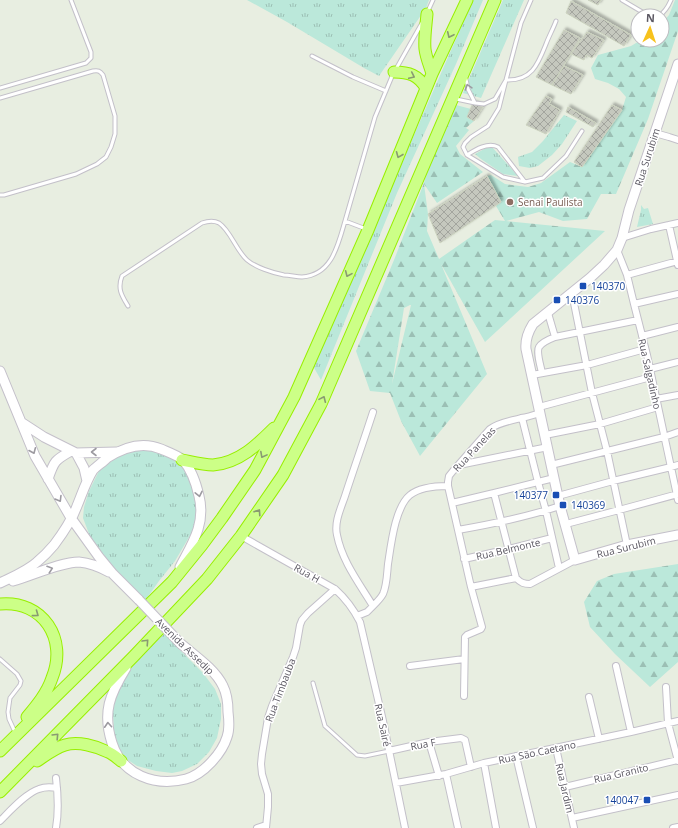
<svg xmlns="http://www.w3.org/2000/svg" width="678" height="828" font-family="'Open Sans',sans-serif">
<defs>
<pattern id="grass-tufts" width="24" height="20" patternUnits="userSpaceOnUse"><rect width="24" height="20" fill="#bbe8da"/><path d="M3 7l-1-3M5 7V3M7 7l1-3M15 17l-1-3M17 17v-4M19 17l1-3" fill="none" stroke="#9bbfb4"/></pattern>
<pattern id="forest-firs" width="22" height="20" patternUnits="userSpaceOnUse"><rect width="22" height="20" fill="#bbe8da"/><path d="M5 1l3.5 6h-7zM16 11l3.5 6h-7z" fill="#9bbfb4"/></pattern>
<pattern id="building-cross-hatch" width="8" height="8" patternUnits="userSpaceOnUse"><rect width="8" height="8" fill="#c5c8be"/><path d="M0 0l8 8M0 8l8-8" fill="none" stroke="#a3a59e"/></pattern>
<filter id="shadow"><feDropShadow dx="2.5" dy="-2.5" stdDeviation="1" flood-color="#0004"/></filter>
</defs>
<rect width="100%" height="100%" fill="#e8eee1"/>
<path fill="url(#grass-tufts)" d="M247,0H429L426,8L379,76L364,68L287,22Z
M473,0H483L456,64L397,193L321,380L313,366Z
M503,0H524L481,98L463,93Z
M564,115L577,121L562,144L552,155L538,166L530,168L519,166L518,157L532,152L543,141Z
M492,147L518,176L503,174L481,159L475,154L486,148Z
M641,205L644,209L648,208L653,224L637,227L641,210Z
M157,448L179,460L187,472L196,492L199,512L195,527L175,561L159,581L144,602L115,570L91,539L83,518L84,507L89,491L99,471L127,449Z
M164,634L203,673L215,689L221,704V719L217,738L209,752L197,764L182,771L172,773L156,771L137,766L125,758L118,748L114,730L113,714V700L130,669L141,656Z"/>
<path fill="url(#forest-firs)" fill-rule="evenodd" d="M675,0H678V31L648,119L616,194H601L587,219L563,221L539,212L506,221L605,231L485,342L441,264L487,374L420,456L401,421L390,393L370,391L356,351L394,260L424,183L426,174L456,105L471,109L467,117L474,121L466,128L469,130L456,146L460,154L483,172L437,203L424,184L428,214L427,231L439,259L495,220L505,221L496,206L501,202L487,176L491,175L505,184L528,187L541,183L570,162L582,167L622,110L626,97L619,89L608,83L595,79L591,68L598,55L631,46L641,40H662V23L669,15ZM410,305H411L392,384L404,308Z
M678,564V662L650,687L615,654L590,627L584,602L597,581L614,574Z"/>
<path fill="url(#building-cross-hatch)" stroke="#ccd3bf" filter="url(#shadow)" d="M588,0H601L598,5Z
M571,1L631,35L624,46L566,13Z
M564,30L580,38L552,85L536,77Z
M587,32L604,40L592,58L586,55L584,60L571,54Z
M564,66L583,75L571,94L552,85Z
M546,96L552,99L549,104L560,110L546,134L526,125Z
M473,103L483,107L474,121L467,117Z
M612,105L622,110L582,167L574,162Z
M568,107L596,123L593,127L566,112Z
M487,176L501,202L440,243L428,214Z"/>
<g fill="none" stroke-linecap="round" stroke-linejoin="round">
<g stroke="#c3c0c9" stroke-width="5">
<path id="lane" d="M622,0L649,16
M428,11L433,0
M659,16C665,12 668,7 671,0
M556,21C553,29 549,36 546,44C538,64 532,81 506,80L499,108L488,126L471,137L465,143L463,147L467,155L503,177L525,182L543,178L566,156L582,131
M312,56L353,77L386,91
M396,69L422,23
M466,79L468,89L475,103
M0,88L86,63L91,58V52L71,0
M0,98L93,71C98,70 100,71 103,75L115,116V134L111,147L106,157L97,164L76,174L4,195H0
M456,99L475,103L484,104L495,99L506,80L521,23L531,0
M467,155C476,149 488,142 498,147L525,182
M366,229L345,221L375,117L393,74
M128,306C122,296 117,289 122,276L202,223C208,221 213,220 219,223C230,230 236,250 247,260C255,267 273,273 284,275C290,275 296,277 302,277C332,275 338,245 345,221
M0,659L17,674L21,681L20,685L10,698L8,712L9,719L15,732
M313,683L325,726L357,755L365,756L389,751"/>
</g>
<g stroke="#c3c0c9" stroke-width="8">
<path id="street" d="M655,133L669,137L678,140
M669,225L678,265
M622,238L651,229L678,223
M617,250L627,275L634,304L647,355L678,500
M627,275L678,261
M572,293L592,393L607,451L627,545
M634,304L678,294
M548,313L555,337L638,320
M642,336L678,327
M650,369L678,362
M542,373C541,367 536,352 539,347C542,342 550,339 555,337
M532,375L587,365L645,349
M656,399L678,395
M539,407L651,377
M522,418L538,482L546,511L559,568
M545,435L600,424L658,407
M459,465L548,447
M551,465L664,437L678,432
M494,493L516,578
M558,496L613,481L671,467L678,465
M452,503L494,493L554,478
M566,524L619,510L678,494
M458,530C492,524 527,517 560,506
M241,536L335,589C345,598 354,610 360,622L383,721L405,828
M464,559L509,549L552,538
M471,587L516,578C521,583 524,584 530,584L575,560
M373,606C377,602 381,598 383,594C387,585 387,573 388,564C391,545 395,507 410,495C420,487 436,486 448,486
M357,616L367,612L373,606C359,583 342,561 337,535C334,522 341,508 345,496C354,468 364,440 373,412
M410,666L464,659
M616,666L631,732
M666,687L668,723L678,761
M464,696L465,637L467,635L481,629L482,627L471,587L448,486V482L449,476L453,471L490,429C499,422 511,421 521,418C528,417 534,415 540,413
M589,697L599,739
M429,742L439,776
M556,748L574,828
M389,751L429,742L461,738L465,740L471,767
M516,756L533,828
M484,763L496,828
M446,774L458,828
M396,783L446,774L484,763L631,732L678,721
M565,787L678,760
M572,818L678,795
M0,821C10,811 26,793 39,789C44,787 51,787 57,788
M56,828C59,811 58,795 56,778
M257,828L266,825
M266,828L268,807V794L262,774L261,764L262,754L268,718L272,706L293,657L296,648L300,625L302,620L308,613L335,589
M673,828L678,827"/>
</g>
<g stroke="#c4c0ca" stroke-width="11">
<path id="secondary" d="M678,64L629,210L622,238L617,250L604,265L590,278L533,324C528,332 525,339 526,349L560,506L575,560L627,545L678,535
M0,371L35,456L71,518L99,557L113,574L139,600
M21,422L44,437L76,453L117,452
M76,453L84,468L87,481
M48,479C54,461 55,460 71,451
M13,581C31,576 61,562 79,562C90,563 100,567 109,572
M0,583C12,577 27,571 37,562C43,557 49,551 54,545C63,533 72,520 77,506C82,494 86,481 93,470C97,466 103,462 107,458C124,447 142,441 161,449C168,452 177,455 183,460C192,470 196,483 199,496C206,524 192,544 180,567
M126,668C110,694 102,712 112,743C122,775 155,787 186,779C204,774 222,753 227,737C230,729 229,720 228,712C228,703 227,694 223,686C215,669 194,655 180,643"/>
</g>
<g stroke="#98ef00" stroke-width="13">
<path id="highway" d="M427,14C426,26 424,38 425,49C426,58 430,66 432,74
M394,72C409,72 418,75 426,88
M182,460C192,462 203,465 213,465C239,463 257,445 274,428
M0,604C43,600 68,639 52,678C47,693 37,705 27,717
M0,751L172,582L202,545L222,518L255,470L294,397L368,230L432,74L467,0
M37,761C46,755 55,748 65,745C78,741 96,746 108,752C113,754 117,758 121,761
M0,792L134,656L207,579L241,536L283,475L321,404L495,0"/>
</g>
<use href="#lane" stroke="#fff" stroke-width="3"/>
<use href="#street" stroke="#fff" stroke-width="6"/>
<use href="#secondary" stroke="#fff" stroke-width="9"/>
<use href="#highway" stroke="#ccff87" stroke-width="11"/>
<g stroke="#c4c0ca" stroke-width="11" stroke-linecap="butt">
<path id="secondary-bridge" d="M139,600L180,643"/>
</g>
<use href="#secondary-bridge" stroke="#fff" stroke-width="9"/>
</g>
<defs><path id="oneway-chevron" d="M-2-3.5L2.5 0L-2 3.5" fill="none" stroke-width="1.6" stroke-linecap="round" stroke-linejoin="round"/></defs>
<g stroke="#899b71">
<use href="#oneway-chevron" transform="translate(450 35) rotate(115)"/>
<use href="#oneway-chevron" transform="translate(412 76) rotate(25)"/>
<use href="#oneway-chevron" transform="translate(399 155) rotate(112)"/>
<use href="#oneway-chevron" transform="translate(348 274) rotate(114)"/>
<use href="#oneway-chevron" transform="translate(323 399) rotate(-66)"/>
<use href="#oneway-chevron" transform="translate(263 455) rotate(118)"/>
<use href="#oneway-chevron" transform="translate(258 512) rotate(-56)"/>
<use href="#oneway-chevron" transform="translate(36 614) rotate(36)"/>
<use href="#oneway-chevron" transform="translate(146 642) rotate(-47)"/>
<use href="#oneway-chevron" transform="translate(56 736) rotate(-46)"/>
</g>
<g stroke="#9d9ba1">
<use href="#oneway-chevron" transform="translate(468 87) rotate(-108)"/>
<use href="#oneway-chevron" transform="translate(33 451) rotate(67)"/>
<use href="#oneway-chevron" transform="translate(94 452) rotate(180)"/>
<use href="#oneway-chevron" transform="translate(199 494) rotate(78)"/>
<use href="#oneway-chevron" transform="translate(59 499) rotate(59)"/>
<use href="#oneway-chevron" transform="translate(50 569) rotate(-19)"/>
<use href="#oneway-chevron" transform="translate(108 725) rotate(-94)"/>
</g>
<circle fill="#8d6e63" stroke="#fff" stroke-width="1.5" cx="510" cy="202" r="4"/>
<g fill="#1a4fb4" stroke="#fff" stroke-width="1.5">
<rect x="579" y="282" width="8" height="8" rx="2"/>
<rect x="553" y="296" width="8" height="8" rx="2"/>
<rect x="552" y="491" width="8" height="8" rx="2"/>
<rect x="559" y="501" width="8" height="8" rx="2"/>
<rect x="643" y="796" width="8" height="8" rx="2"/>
</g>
<g text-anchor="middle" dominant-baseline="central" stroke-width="3" stroke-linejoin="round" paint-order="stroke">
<g font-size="10" fill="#5c5963" stroke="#fff">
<text transform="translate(647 157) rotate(-72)">Rua Surubim</text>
<text transform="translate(650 374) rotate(77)">Rua Salgadinho</text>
<text transform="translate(474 449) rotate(-47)">Rua Panelas</text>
<text transform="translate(626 547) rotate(-14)">Rua Surubim</text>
<text transform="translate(508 549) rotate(-13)">Rua Belmonte</text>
<text transform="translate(307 573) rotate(29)">Rua H</text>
<text transform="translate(185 646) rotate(44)">Avenida Assedip</text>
<text transform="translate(280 690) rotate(-69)">Rua Timbauba</text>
<text transform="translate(383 725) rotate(78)">Rua Sairé</text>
<text transform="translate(423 744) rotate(-11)">Rua F</text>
<text transform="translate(537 752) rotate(-12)">Rua São Caetano</text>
<text transform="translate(621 773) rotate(-13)">Rua Granito</text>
<text transform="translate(565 788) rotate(77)">Rua Jardim</text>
</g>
<g font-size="10" fill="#785e54" stroke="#fff" text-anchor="start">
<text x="518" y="202">Senai Paulista</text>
</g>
<g font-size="10" fill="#164399" stroke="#fff" text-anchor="start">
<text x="591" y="286">140370</text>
<text x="565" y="300">140376</text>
<text x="548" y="495" text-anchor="end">140377</text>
<text x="571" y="505">140369</text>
<text x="639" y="800" text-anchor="end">140047</text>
</g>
</g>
<g transform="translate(650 28) rotate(3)"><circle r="19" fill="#ffffff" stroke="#bebdc1"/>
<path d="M0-3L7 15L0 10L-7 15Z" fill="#f7c21d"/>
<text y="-6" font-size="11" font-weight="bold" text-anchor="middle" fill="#5c5963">N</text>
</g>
</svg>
